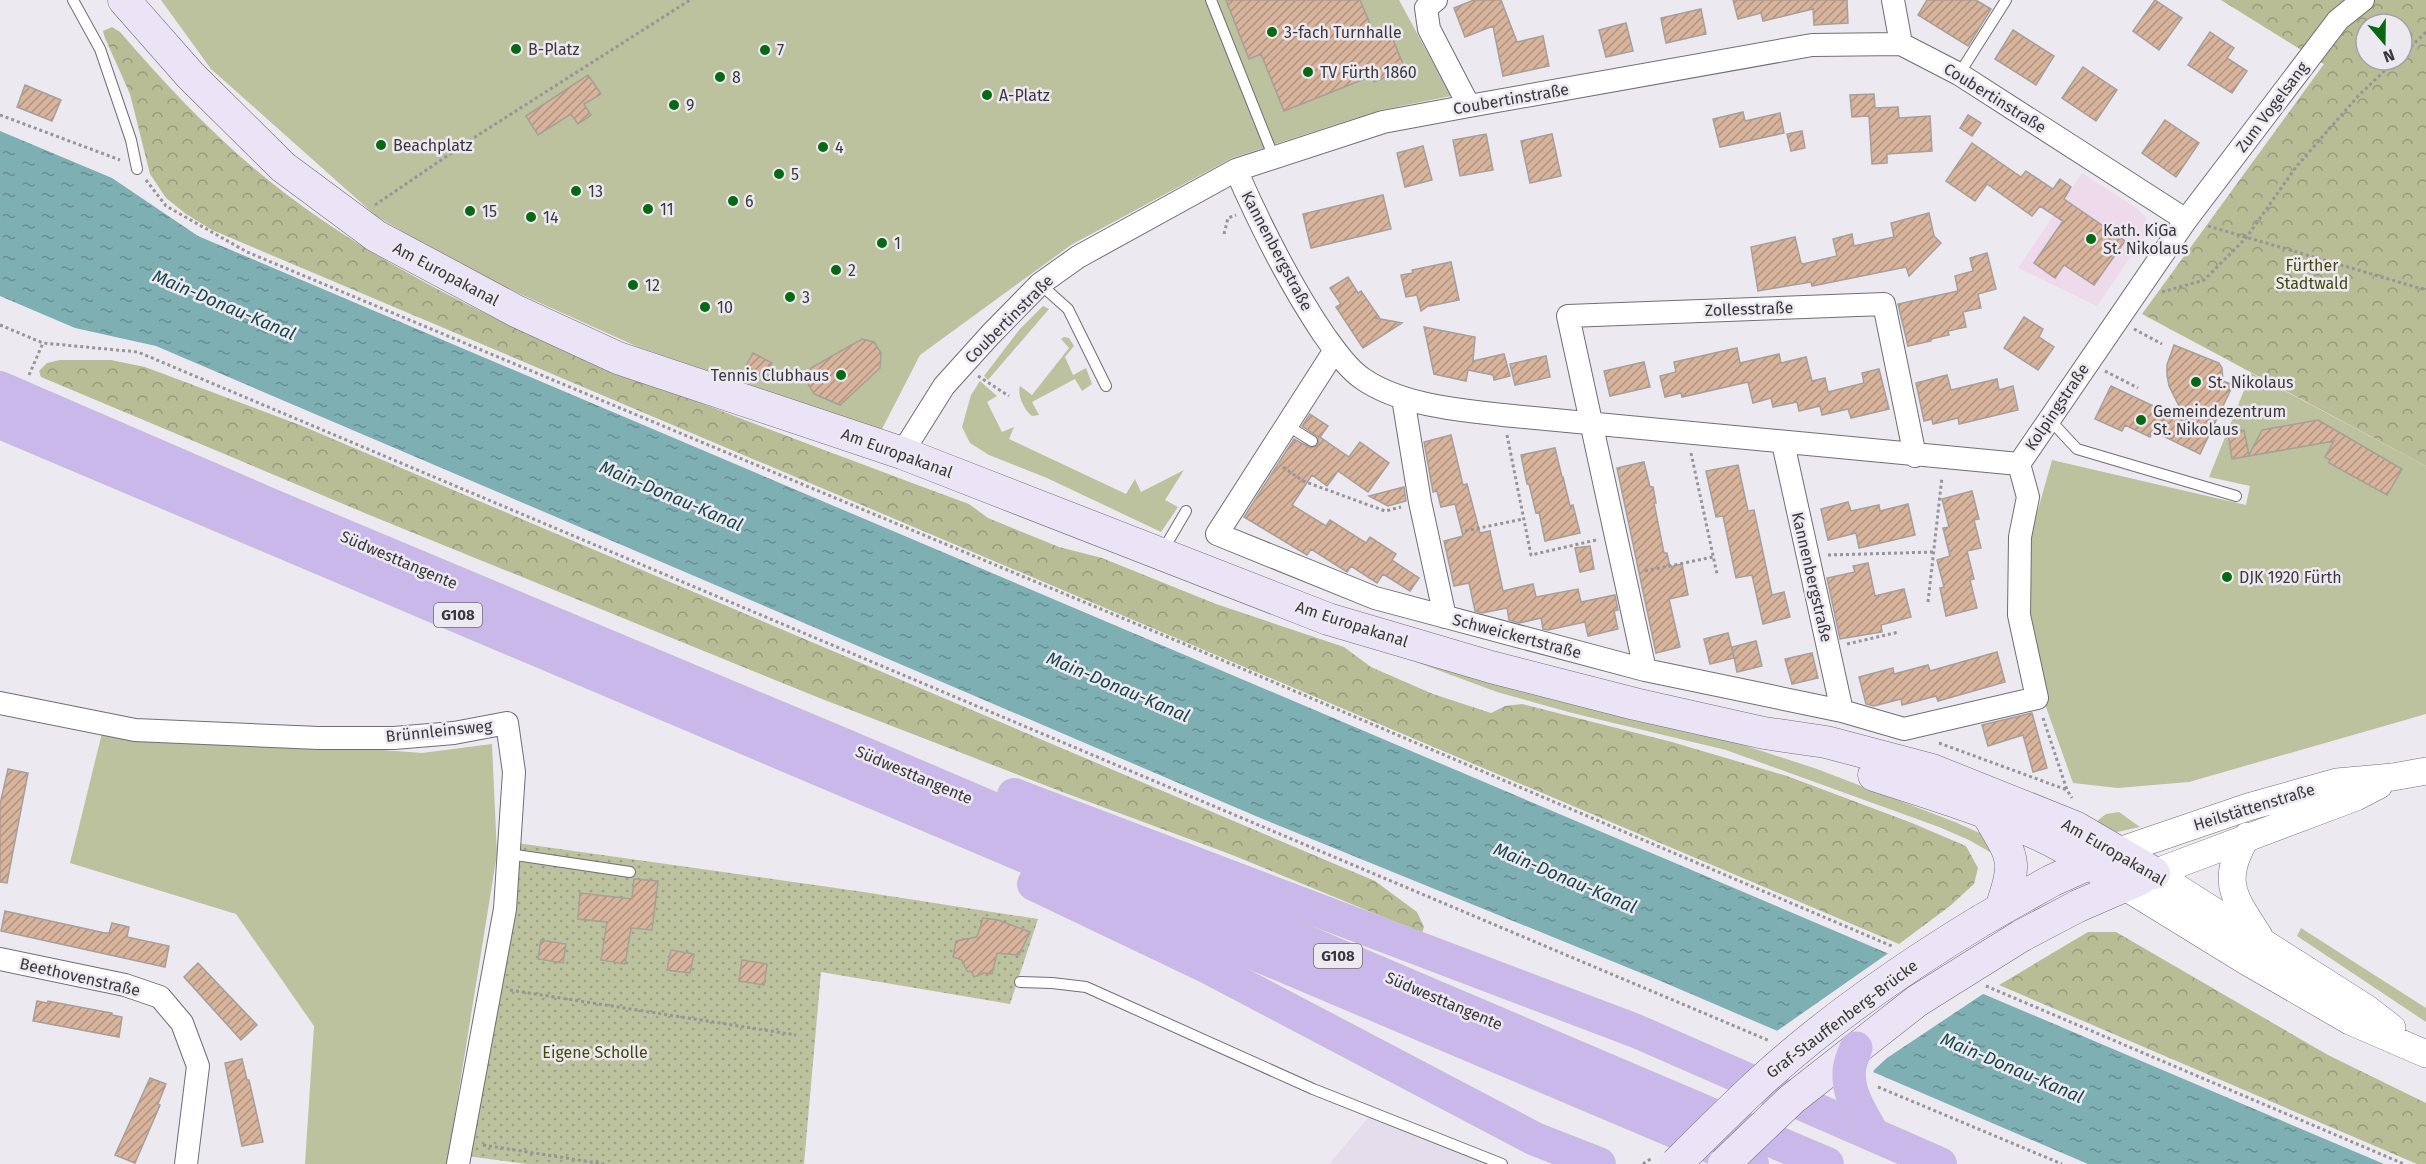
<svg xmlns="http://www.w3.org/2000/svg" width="2426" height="1164" font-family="'Fira Sans',sans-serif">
<defs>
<pattern id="forest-crowns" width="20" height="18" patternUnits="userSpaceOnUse" patternTransform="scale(1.5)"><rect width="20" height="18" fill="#b8bd96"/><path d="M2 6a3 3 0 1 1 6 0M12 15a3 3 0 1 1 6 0" fill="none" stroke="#979b7c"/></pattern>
<pattern id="garden-dots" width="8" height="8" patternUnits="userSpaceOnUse" patternTransform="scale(1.5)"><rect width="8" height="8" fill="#bcc19e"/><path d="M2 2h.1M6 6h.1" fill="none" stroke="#9a9e82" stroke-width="1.8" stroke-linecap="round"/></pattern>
<pattern id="water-ripples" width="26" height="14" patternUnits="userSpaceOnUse" patternTransform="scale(1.5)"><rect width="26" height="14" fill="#7dafb3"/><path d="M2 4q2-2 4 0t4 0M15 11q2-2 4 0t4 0" fill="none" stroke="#678f93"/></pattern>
<pattern id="building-hatch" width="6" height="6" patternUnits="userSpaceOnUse" patternTransform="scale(1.5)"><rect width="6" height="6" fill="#d8b49c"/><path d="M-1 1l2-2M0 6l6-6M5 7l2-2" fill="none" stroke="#b09380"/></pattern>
</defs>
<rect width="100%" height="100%" fill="#ede9f1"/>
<path fill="#e4ddeb" d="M1369,1117L1487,1164H1329Z"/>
<path fill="#eedaea" d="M2082,173L2138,209L2146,218L2147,233L2097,306L2018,268Z"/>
<path fill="#bcc19e" d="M161,0H1399L1451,96L1381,110L1232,158L1071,245L920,355L881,431L638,347L476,274L376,216L211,69Z
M1043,306L1049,309L988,380L984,376L1020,329Z
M1064,337L1069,338L1074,346L1065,357L1073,375L1086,368L1092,384L1082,391L1075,379L1032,402L1039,415L1032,416C1024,410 1017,395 1020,386L1032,395L1069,348L1061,339Z
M2251,373L2426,466V714L2189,782L2118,788L2073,783L2041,693L2024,616L2030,538L2052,460L2246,505L2250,486L2209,477Z
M980,381L997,396L987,402L1002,432L1014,427L1009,439L1126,494L1135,479L1141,492L1184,470L1165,500L1178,507L1161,532L1047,478L989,455L970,443L962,427L971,395Z
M1400,656L1728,740L1817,769L1955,822L1984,835L1997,856L1969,840L1939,827L1726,750L1572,713L1497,692Z
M103,729L422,753L492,744L497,854L447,1164H305L314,1026L236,914L70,863Z
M2119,812L2140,827L2117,832L2092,825L2106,814Z
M2301,928L2426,1008V1022L2297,936Z"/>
<path fill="url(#forest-crowns)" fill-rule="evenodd" d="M2221,0H2426V466L2142,314L2324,64ZM2366,24H2402V60H2366Z
M112,27L120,32C171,91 224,147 286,194C414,291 565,352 714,408C799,441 883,472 969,504L988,518L1059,547L1102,558L1216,604L1344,647L1371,667L1433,694L1491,713L1505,706L1522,704L1672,742L1787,776L1912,823L1966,846L1978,868L1974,884L1950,906L1899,944L212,230L186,214L166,198L150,174L130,94L105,38L103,31Z
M60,360H111L145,367L300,425L1375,881L1417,912L1424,927L1422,933L1235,856L1065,793L817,697L367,514L41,377L39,371L47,363Z
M2088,932H2116L2328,1055L2426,1103V1164H2417L1999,985Z"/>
<path fill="url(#garden-dots)" d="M510,842L857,891L1038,919L1010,1004L821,972L804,1164H527L467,1156Z"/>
<path fill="url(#water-ripples)" d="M0,131L112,178L198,236L2384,1164H2088L1663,982L1258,817L156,346L75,328L0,296Z"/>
<path fill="#ede9f1" d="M1890,952L1986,992L1887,1058L1874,1070L1872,1075L1774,1033Z"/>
<path fill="url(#building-hatch)" stroke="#a69f9a" stroke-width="1.5" d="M1226,0H1360L1373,31L1387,25L1405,69L1374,82L1372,76L1284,111L1261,54L1249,59Z
M1474,0H1501L1517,42L1543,36L1549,66L1503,76L1493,26L1465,37L1454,8Z
M1733,0H1847L1848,23L1814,25L1813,9L1763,21L1761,13L1738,19Z
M1927,0H1976L1991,9L1968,46L1918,15Z
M2155,0L2182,18L2159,50L2133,31Z
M1701,9L1706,34L1666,43L1661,18Z
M1626,23L1633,51L1606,57L1599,30Z
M2013,30L2054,56L2036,85L1995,59Z
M2210,32L2234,48L2227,58L2247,71L2232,93L2188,65Z
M2083,67L2117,90L2096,121L2062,98Z
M588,75L601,94L584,104L591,115L578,124L571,114L538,135L526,116Z
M25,85L61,100L52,121L17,107Z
M1874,94L1875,108L1898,107L1899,118L1930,116L1932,151L1887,154V163L1872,164L1869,116L1852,117L1850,95Z
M1743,112L1745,121L1780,113L1784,133L1720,147L1713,119Z
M1968,115L1981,123L1972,136L1960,128Z
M2165,120L2199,143L2176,177L2142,153Z
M1802,131L1805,148L1791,151L1787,134Z
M1486,134L1493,170L1460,176L1453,140Z
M1552,134L1561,176L1530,183L1521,141Z
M1972,143L2021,177L2026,171L2053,189L2060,179L2071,187L2064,199L2125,241L2094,285L2064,265L2055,278L2034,263L2063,221L2040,206L2032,216L1987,184L1975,201L1946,181Z
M1423,146L1432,180L1405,187L1397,153Z
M1383,195L1391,229L1311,248L1303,214Z
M1929,213L1934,236L1941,243L1909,276L1906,267L1812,286L1811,282L1758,291L1751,247L1795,237L1801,263L1803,264L1837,256L1833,239L1852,234L1854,246L1894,237L1891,223Z
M1987,253L1996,289L1978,294L1981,308L1963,312L1966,327L1948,331L1949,335L1931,339V341L1908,346L1898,304L1958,291L1955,276L1973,271L1970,258Z
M1451,262L1459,300L1430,306L1431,304L1421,311L1417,295L1406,297L1401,275L1413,273L1412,270Z
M1348,277L1358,293L1361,291L1379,317L1375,318L1402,323L1363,348L1336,307L1341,304L1330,288Z
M2024,317L2043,329L2039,337L2054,347L2038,370L2004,348Z
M1424,327L1475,337L1473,361L1504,354L1510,376L1494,380L1493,375L1468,370L1466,381L1434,374Z
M862,339L874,342L881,353L880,368L840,405L814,394L807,382L811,368Z
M2174,345L2219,363L2222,368L2223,381L2233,385L2200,454L2153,431L2150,437L2125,425L2122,431L2095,419L2111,386L2187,422L2169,386L2167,375V365Z
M1737,348L1740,363L1779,354L1781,363L1806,357L1812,381L1825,378L1828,392L1864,383L1862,373L1879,369L1889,409L1851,418L1848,409L1822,415L1820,406L1799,411L1797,402L1773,407L1771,398L1753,403L1748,382L1682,397L1681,393L1665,397L1660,376L1676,372L1674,362Z
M753,353L772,363L765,376L746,366Z
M1546,356L1550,377L1515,385L1510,364Z
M1644,362L1650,387L1610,396L1604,371Z
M1947,375L1951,390L1997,379L1999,390L2013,386L2018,410L1959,424L1958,418L1933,424L1932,419L1924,421L1916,383Z
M1310,414L1328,426L1320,437L1349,457L1360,442L1389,463L1368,492L1338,471L1327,486L1312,475L1292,505L1326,526L1330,520L1366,543L1370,537L1396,554L1392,560L1419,578L1410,591L1383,574L1377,583L1351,566L1347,572L1311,549L1307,555L1244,517L1294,439L1311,448L1318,445V437L1302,426Z
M2318,420L2402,469L2387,495L2329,463L2330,460L2325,457L2334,441L2232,459L2228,433L2244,430L2249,455L2262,430Z
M1451,435L1463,485L1467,484L1480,533L1490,531L1503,591L1533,584L1536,597L1578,589L1581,602L1615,595L1618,610L1614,611L1618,629L1588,636L1585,622L1548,630L1543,629L1541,618L1519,623L1509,620L1507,608L1482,613L1475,611L1469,583L1454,586L1444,541L1463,536L1455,504L1441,507L1437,491L1433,492L1424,442Z
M1555,448L1562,477H1563L1570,506L1573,505L1580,533L1545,541L1539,512L1536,513L1529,484H1527L1521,455Z
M1644,462L1650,487H1653L1656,503H1654L1664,553H1667L1670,567L1682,564L1688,595L1669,599L1680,647L1656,653L1617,468Z
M1738,465L1748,511L1754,510L1772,595L1784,592L1790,617L1763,624L1752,575L1736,578L1723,516L1716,517L1706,471Z
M1404,487L1406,501L1388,506L1369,496Z
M1972,491L1979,519L1974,520L1981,548L1967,551L1974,579L1970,580L1977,608L1946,616L1940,588L1944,587L1937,560L1950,556L1943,528L1949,527L1942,499Z
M1848,502L1851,511L1879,505L1880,511L1908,504L1915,535L1859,548L1856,533L1828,540L1821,509Z
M1590,546L1594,569L1580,572L1575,548Z
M1868,563L1875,596L1904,589L1911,617L1881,625L1882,632L1840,639L1827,578L1855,572L1853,566Z
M1728,633L1734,658L1710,664L1704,639Z
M1756,641L1762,666L1737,672L1732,647Z
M1997,652L2005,682L1938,701L1936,696L1902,705L1901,699L1874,706L1866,704L1859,677L1893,668L1894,674L1928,665L1930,671Z
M1812,653L1818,678L1792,684L1785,659Z
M2032,713L2047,768L2033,772L2023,735L1988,746L1982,725Z
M8,769L28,773L7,883L0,882V804Z
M634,879L658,881L652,930L631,928L625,964L601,960L607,922L578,919L580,893L632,899Z
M5,911L105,933H109L112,923L129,927L127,937L169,946L165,967L1,931Z
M983,918L998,920L1030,932L1019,955L997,953L992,974L984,973L974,977L972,972L967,971L962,960L953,957L956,941L977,937Z
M541,940L566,944L563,963L538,959Z
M671,950L694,954L690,973L667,970Z
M742,960L767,964L764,985L739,981Z
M198,963L257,1025L241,1040L184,977Z
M37,1001L47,1003L48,1001L112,1013V1015L122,1017L119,1037L33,1021Z
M242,1059L247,1080H249L263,1142L242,1146L225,1063Z
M150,1078L166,1084L158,1104L160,1105L135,1163L115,1155Z"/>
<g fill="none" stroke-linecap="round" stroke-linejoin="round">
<g stroke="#716d75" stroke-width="12">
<path id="service" d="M73,0L100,49L131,140L137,169
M1211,0L1274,158
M1959,74L2006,0
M1040,284L1068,309L1106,386
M2049,419L2077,449L2236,496
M1288,426L1312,441
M1162,552L1186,511
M509,854L630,872
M1020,982L1052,983L1086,987L1313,1089L1502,1164"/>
</g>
<g stroke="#716d75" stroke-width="24">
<path id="minor" d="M1436,0L1426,8L1429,29L1469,106
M1893,0L1901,44
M1236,170C1261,227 1289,283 1324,335C1335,350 1348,369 1363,379C1401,405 1458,410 1503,415L2019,464
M1335,350L1217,534L1375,598L1645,670L1842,711L1904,729L2037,698L2019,615L2020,537L2028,497L2019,464L2186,220L2338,20L2363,0
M1403,398L1420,502L1445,617
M1783,443L1842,711
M902,453L944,386L990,335L1040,284L1078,257L1236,170L1383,122L1469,106L1812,45L1901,44L1959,74L2186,220
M1645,670L1568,316L1884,304L1915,456
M0,703L135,730L319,738H394L454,733L507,723L514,772L505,909L458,1164
M0,959L125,985L160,997L182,1023L198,1066L186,1164"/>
</g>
<g stroke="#716d75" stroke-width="28">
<path id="tertiary" d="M2247,836C2220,881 2233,896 2259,936
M2119,851L2248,807L2337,782L2393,777L2426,771
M2154,873L2366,1008L2392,1028
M2154,873L2356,797L2379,785
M2124,886L2246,961L2350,1021L2426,1054"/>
</g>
<g stroke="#716d75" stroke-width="33">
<path id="secondary" d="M124,0L190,75L283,167L376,236L516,311L618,358L902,453L1328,619L1491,667L1635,704L1764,733L1826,742L1932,770L2075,827L2154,873
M1874,775C1935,795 1997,813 2054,842C2079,855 2101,871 2124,886
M1987,813C2012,857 2019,858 2001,908
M1982,920L2051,881L2104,857
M2021,936L2078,906L2140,879"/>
</g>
<g stroke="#c8c7c8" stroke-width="34">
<path id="trunk" d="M0,388L275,507L848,747L1827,1164
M0,422L1752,1164
M1014,795L1636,1031L1940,1164
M1034,884L1208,967L1535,1139L1599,1164"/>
</g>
<path stroke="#97949a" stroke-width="3" stroke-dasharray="3 3" stroke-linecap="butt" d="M2402,55L2426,32
M0,115L120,160
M146,180L166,206L247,252L1182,643L1894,947
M375,205L475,137L690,0
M2208,226L2426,290
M1224,234L1228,218L1236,215
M2162,292L2204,280L2246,238L2296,167L2359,95L2396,60
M0,325L43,343L138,352L1770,1041
M2134,329L2162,344
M2105,371L2138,388
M29,375L43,343
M978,376L1009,396
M1507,435L1531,555L1596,540
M1691,453L1717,574
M1283,467L1303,481L1385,511L1401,507
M1465,531L1523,519
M1828,555L1934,552
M1645,571L1713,557
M1928,602L1942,477
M1847,644L1899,632
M2043,718L2067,790L2072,798
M1939,743L2067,790
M1986,986L2404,1164
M510,990L796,1035
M1878,1087L2062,1164
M483,1145L604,1164"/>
<use href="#service" stroke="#fff" stroke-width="10"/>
<use href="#minor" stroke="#fff" stroke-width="22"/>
<use href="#tertiary" stroke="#fff" stroke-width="27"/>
<use href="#secondary" stroke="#ebe4f7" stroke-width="32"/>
<use href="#trunk" stroke="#cab8ea" stroke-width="33"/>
<g stroke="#716d75" stroke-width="33" stroke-linecap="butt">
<path id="secondary-bridge" d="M1676,1164C1703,1137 1730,1110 1758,1084C1826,1021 1903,968 1982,920
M1724,1164L1792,1099L1917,1001L2021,936"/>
</g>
<g stroke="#c8c7c8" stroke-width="34" stroke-linecap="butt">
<path id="trunk-bridge" d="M1856,1048C1853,1055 1849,1064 1849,1071C1847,1094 1863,1116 1873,1135"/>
</g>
<path stroke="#97949a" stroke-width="3" stroke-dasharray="3 3" stroke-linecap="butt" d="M1643,1164L1652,1158"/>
<use href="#secondary-bridge" stroke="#ebe4f7" stroke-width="32"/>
<use href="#trunk-bridge" stroke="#cab8ea" stroke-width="33"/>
</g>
<g fill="#076913" stroke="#ede9f1" stroke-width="2">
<circle cx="1272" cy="32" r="6"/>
<circle cx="516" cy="49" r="6"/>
<circle cx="765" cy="50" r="6"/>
<circle cx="1308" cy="72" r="6"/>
<circle cx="720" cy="77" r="6"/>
<circle cx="987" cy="95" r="6"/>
<circle cx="674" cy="105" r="6"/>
<circle cx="381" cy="145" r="6"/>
<circle cx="823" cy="147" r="6"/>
<circle cx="779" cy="174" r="6"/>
<circle cx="576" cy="191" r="6"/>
<circle cx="733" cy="201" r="6"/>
<circle cx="648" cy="209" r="6"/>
<circle cx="470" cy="211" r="6"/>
<circle cx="531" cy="217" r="6"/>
<circle cx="2091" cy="239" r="6"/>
<circle cx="882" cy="243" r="6"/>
<circle cx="836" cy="270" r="6"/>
<circle cx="633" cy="285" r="6"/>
<circle cx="790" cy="297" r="6"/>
<circle cx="705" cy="307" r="6"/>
<circle cx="841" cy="375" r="6"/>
<circle cx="2196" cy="382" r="6"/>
<circle cx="2141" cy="420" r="6"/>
<circle cx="2227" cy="577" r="6"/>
</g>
<g text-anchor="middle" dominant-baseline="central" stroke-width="5" stroke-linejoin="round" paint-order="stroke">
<g fill="#ede9f1" stroke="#706d72" stroke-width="1.5">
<rect x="434" y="603" width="48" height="24" rx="4.5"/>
<rect x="1314" y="944" width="48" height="24" rx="4.5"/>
</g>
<g font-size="15" font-weight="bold" fill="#3a383c">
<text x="458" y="615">G108</text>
<text x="1338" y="956">G108</text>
</g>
<g font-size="16" fill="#3a383c" stroke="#ede9f1" text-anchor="start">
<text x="1284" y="32">3-fach Turnhalle</text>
<text x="528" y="49">B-Platz</text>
<text x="777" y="50">7</text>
<text x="1320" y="72">TV Fürth 1860</text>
<text x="732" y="77">8</text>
<text x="999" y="95">A-Platz</text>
<text x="686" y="105">9</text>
<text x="393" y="145">Beachplatz</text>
<text x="835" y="147">4</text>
<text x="791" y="174">5</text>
<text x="588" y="191">13</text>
<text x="745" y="201">6</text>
<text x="660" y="209">11</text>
<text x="482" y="211">15</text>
<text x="543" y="217">14</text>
<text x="2103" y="230">Kath. KiGa<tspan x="2103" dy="18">St. Nikolaus</tspan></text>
<text x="894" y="243">1</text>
<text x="848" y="270">2</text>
<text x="645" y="285">12</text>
<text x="802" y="297">3</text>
<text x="717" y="307">10</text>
<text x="829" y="375" text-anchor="end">Tennis Clubhaus</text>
<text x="2208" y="382">St. Nikolaus</text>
<text x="2153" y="411">Gemeindezentrum<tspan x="2153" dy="18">St. Nikolaus</tspan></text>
<text x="2239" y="577">DJK 1920 Fürth</text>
</g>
<g font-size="16" fill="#3a383c" stroke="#ede9f1">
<text transform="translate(1995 98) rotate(32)">Coubertinstraße</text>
<text transform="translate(1511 99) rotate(-10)">Coubertinstraße</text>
<text transform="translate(2272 107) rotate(-53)">Zum Vogelsang</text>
<text transform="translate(1277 251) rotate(62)">Kannenbergstraße</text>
<text transform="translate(446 274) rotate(28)">Am Europakanal</text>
<text transform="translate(1749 309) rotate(-2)">Zollesstraße</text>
<text transform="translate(1009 319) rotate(-45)">Coubertinstraße</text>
<text transform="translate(2057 407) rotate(-56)">Kolpingstraße</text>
<text transform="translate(897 453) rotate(20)">Am Europakanal</text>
<text transform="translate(399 560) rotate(23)">Südwesttangente</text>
<text transform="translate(1812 577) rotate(77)">Kannenbergstraße</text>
<text transform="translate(1352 624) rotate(18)">Am Europakanal</text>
<text transform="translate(1517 636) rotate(15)">Schweickertstraße</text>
<text transform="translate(439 731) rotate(-6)">Brünnleinsweg</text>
<text transform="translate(914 775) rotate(23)">Südwesttangente</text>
<text transform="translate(2254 807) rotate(-17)">Heilstättenstraße</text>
<text transform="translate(2114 852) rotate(30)">Am Europakanal</text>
<text transform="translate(80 977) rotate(13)">Beethovenstraße</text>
<text transform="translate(1444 1001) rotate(23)">Südwesttangente</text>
<text transform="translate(1842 1019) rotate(-37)">Graf-Stauffenberg-Brücke</text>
</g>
<g font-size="16" fill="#454907" stroke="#ede9f1">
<text x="2312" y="265">Fürther<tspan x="2312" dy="18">Stadtwald</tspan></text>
<text x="595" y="1052">Eigene Scholle</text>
</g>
<g font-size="18" font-style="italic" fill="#17464a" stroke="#ede9f1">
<text transform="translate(224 305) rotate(23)">Main-Donau-Kanal</text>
<text transform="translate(671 496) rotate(23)">Main-Donau-Kanal</text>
<text transform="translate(1118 687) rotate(23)">Main-Donau-Kanal</text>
<text transform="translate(1565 878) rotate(23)">Main-Donau-Kanal</text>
<text transform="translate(2012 1068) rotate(23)">Main-Donau-Kanal</text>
</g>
</g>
<g transform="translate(2384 42) rotate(160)"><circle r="28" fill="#ede9f1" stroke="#a5a2a9" stroke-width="1.5"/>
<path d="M0-4.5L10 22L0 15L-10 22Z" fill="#076913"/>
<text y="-9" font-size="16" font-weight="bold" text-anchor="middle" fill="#3a383c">N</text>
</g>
</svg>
